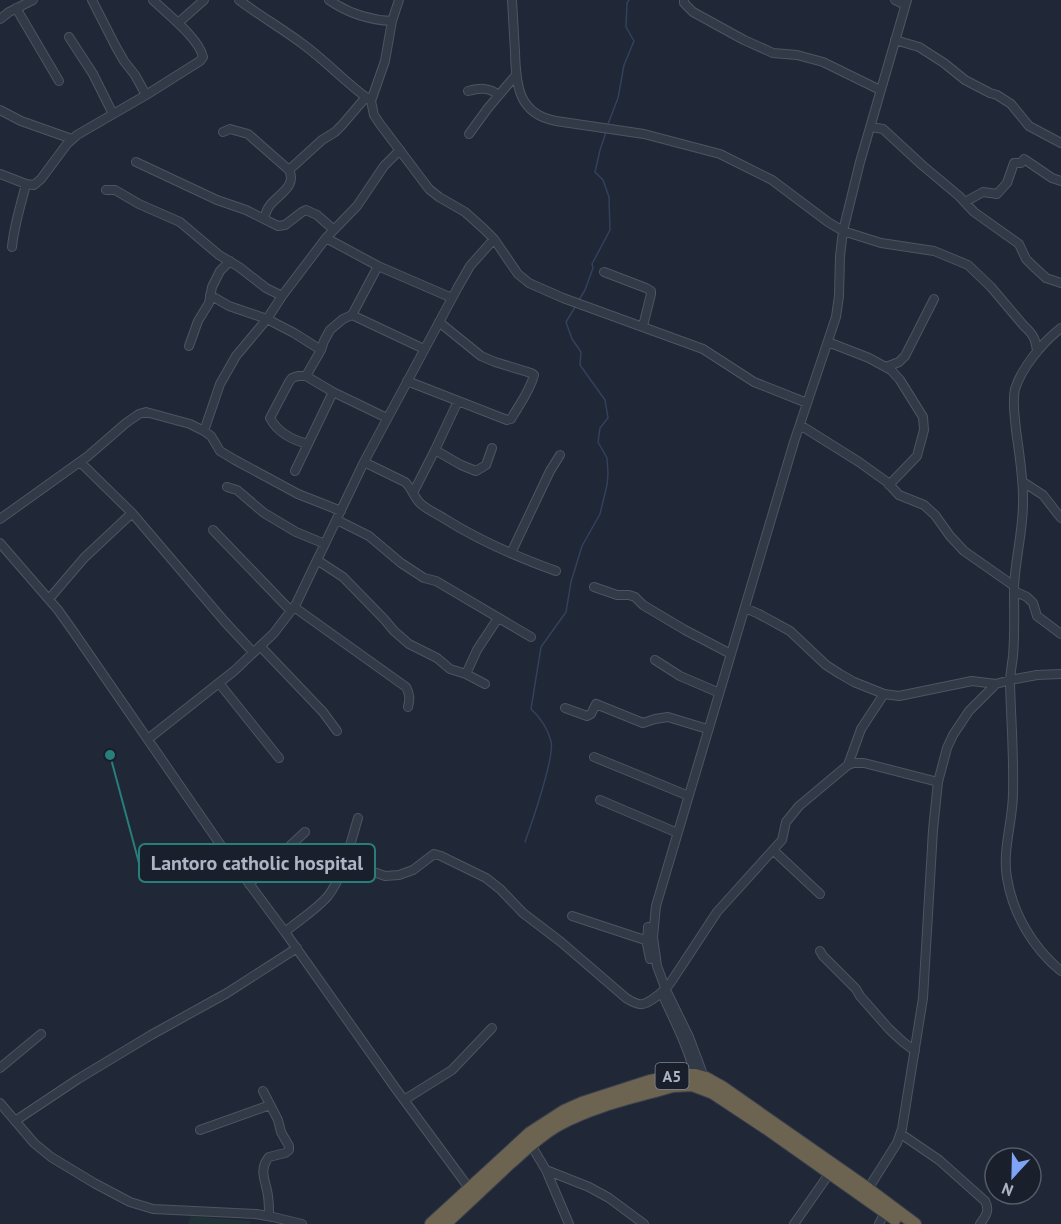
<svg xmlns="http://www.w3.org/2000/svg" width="1061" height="1224" font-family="'PT Sans',sans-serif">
<rect width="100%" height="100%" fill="#202736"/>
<path fill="#223337" d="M191,1216L251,1221L250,1224H188Z"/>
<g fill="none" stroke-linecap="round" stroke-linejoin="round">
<path stroke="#33415d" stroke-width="1.5" d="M608,124L618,98L624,65L634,41L626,27L627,3L629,0
M579,300L585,290L593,268L592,264L610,230L609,197L603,180L595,172L600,150L606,132
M525,842C532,822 555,757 551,741C547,727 541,718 531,709L541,647L566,612L571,582L582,546L600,514L607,485L608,474L607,458L598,442L600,428L608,418L605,400L580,365L581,352L572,339L566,322L575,307"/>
<g stroke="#4e5461" stroke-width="10">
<path id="minor" d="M92,0L116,47L124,61L135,75L146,95
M239,0C260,16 283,29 304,45C327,62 347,84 371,101
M329,0C348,13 369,20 392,21
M399,0L392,21L385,61L371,101L374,115L380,124L429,189L439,197L465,212L484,229L494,239L518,274L529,283L563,298L703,349L754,382L807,403
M512,0C513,17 514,35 515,52C516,85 518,114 556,121L644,134L720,154L772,180L828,222L843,231L881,243L934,251L968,265L991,287L1024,326C1033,334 1036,339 1037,352
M684,0V3L693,12L744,40L773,53L797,55L823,62L876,88
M895,0L901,3
M16,8L59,81
M0,19L9,12L33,0
M178,23L204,0
M69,37L93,74L113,114
M895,40L919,47L944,63L965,80L990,93L997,95L1011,104L1029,126L1061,143
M468,91C480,88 488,87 499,95
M0,110L21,121L72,139
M871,127L883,129L922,165L959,196L974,212L1019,244L1026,259L1033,266L1046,278L1061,283
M223,132L230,129L248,134L289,170C297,186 279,194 271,204C267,208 266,213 264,218
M469,134L488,108L516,75
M136,162L217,200L246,210L278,226L285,225L302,212L306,210L317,215L333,229
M289,170L322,140L335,132L342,125L366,97
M0,174L26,184L34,185L41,179L67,144L77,135L146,95L200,61L203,57C199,38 167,14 153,0
M106,190H115L139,204L180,222L219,255L239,267L266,288L282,296
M965,202L983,192L997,194L1007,183L1014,163H1021L1024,159L1052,178L1061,181
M326,238L378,266L452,298
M12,247C14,225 21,205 26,184
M604,272L646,288L651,291V294L643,326
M210,295L229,306L267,319L294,333L321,350
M352,315L424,349
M1061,328C1043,342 1022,367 1015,389C1012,402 1015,417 1016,430C1019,453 1023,475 1023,498C1024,528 1015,558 1014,588C1014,611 1015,633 1013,656C1012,665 1010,674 1010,683C1011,720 1014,756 1013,793C1013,821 1002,850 1007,878C1013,914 1033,948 1061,971
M828,342L869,358L891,370L900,380L923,417L924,430L917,456L889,485
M189,346L198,321L209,303L212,287L220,271L230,261
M886,367L899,362L905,356L934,299
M306,376L321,350L324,341L330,330L343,319L352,315L378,266
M407,381L507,420L511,419C519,405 530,391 534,375L531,373L495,362L481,356L439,322
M800,425L859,462L887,482L899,495L924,505L935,515L950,536L964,551L1014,586
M204,431L220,384L236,356L267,319L282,296L326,238L357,206L384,166L400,150
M308,444C292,440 278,433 270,418L289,382L292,378L298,376H306L333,392L387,418
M435,450L461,465L476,471L486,465L492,448
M80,462L132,513L225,622L253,652
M364,462L405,482C412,488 414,498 421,504C428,510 437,514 445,519C480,541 517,557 556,571
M295,471L333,392
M1023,482L1043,495L1061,518
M227,487L237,490L264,513L296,532L325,544
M413,493L435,450L458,401
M0,519L88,456L126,423L139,414L146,412L190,424L204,431L211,436L220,451L235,460L298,494L341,511
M337,520L369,536L401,563L424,578L436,581L531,637
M213,530L291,611
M0,543L58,610L73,631L222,847L285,932L396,1089L469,1188
M511,553L550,471L560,455
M317,560L343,577L384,619L394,631L409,644L437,658L450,669L466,674L485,684
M594,587L617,595H629L635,597L643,605L685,630L727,652
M1014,591L1027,597L1033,603L1037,616L1061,634
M49,599L84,558L132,513
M294,607L406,687C410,694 410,699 408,707
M745,608L759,614L790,631L826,665L840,674L854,682L884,694L899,696L972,681L996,684
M260,646L323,712L337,731
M655,660L680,676L715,691
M466,674L477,650L498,618
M219,683L279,758
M565,708L587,716L591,714L596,704L643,723L655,719L668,717L704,728
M148,739L234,671L274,633L296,604L364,462L458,287L470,266L494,239
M594,757L684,794
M848,765L861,729L884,694
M600,800L673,831
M773,850L820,894
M344,864L348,863L385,876L399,875L413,870L434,854L441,856L486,878L500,889L523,913L561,942L626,998C640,1007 644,1006 657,996C663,991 667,988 671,982L717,912L782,840L786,822L799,806L848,765L853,763H864L938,782
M249,884L305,832
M572,916L651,942
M648,927L647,944L650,959
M285,932C299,920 316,910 328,896C343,877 351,841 358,818
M820,951L823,956L856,989L860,996L889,1029L903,1042L915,1051
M663,996C675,1022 688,1047 695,1075
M0,1068L41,1034
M704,1077L689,1037L666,990L657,966L653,937L656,906L794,442L836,317L839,296L840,256L843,231L860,162L907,0
M263,1091L278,1120L281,1132L289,1146V1150L285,1153L269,1157C258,1170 266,1181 268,1196C269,1203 269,1209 269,1216
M404,1100L452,1070L492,1028
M0,1103L34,1143L51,1157L94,1183L130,1202L153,1209L256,1214L273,1217L302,1224
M15,1121L78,1079L151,1035L227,993L297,948
M200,1130L270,1105
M901,1134L939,1160L985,1201C990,1210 986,1216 980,1224
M531,1145L546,1170L569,1224
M546,1170L589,1187L609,1198L644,1224
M868,1189L897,1143L902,1129L923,998L933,830L938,782L947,748L953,735L969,711L996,684L1010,680L1037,675L1061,674
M794,1224L829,1174
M879,1224L885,1212"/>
</g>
<g stroke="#3b414e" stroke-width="14">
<path id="highway" d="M431,1224L530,1133L564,1111L582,1103L650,1081L680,1075H695L706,1078L722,1087L868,1189L915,1224
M445,1224C466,1204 488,1184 509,1164C525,1150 541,1134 560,1124C595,1105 635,1097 673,1086L692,1085L713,1093L769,1130L895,1219"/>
</g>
<use href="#minor" stroke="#333a47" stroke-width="8"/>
<use href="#highway" stroke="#6c6450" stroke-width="12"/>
</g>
<g text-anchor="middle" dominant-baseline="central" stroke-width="6" stroke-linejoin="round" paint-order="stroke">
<rect fill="#191f2b" stroke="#818795" stroke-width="1.5" x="655.5" y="1063" width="33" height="26" rx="4.5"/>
<g font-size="16" font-weight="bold" fill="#adb4c3">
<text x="672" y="1076">A5</text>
</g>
</g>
<path fill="none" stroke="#277f7b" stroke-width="2" d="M110 755L139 863"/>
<circle fill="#277f7b" stroke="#191f2b" stroke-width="2" cx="110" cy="755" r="6"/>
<rect fill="#191f2b" stroke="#277f7b" stroke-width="2" x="139" y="844" width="236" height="38" rx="6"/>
<g font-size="20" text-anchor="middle" font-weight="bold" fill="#adb4c3">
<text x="257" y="870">Lantoro catholic hospital</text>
</g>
<g transform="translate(1013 1176) rotate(202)"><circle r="28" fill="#191f2b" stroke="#545b68" stroke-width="1.5"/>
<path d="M0-4.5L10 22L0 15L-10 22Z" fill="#80a4f5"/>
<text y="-9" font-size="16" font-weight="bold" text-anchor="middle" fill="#adb4c3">N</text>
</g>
</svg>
